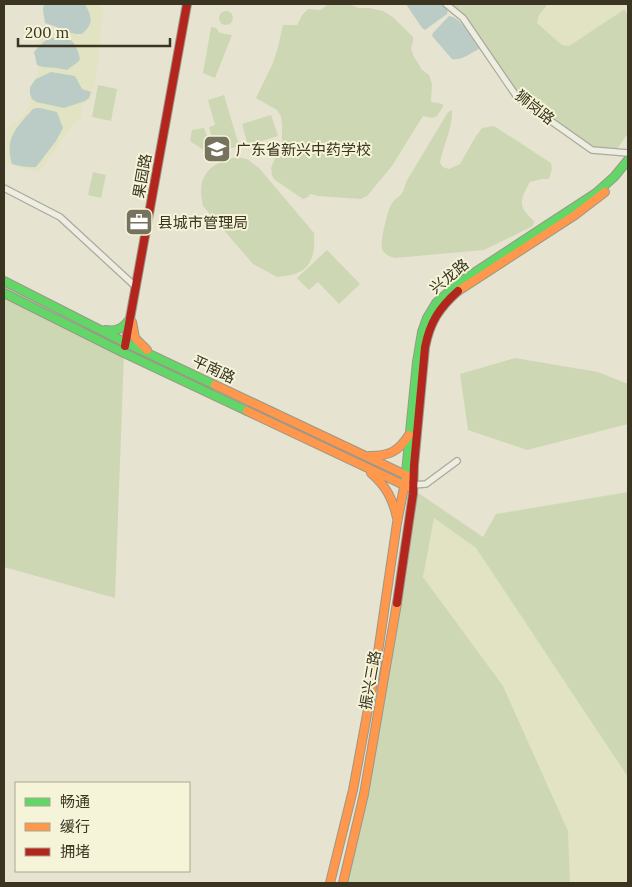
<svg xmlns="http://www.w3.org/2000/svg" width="632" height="887" font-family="Lora,'Noto Sans SC',serif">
<rect width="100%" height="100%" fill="#e6e4d0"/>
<path fill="#e2e3c2" d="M43,4H100L103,13L96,79L90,100L81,106V117L67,132L39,173L8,164L6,137L10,125L23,117L30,105L32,83L39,73L35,52L37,44L44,37L59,33V28L45,23L43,10Z
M548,4H628V7L569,46L562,45L537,23L539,15Z
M433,517L476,548L628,777V883H570L568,831L503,686L423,577Z"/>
<path fill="#ced7b3" d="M329,4L351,5L359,8H369L383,11L394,18L413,37V41L411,48L413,55L422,70L429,75L432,84L431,102L438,103L444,105L437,116L432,118L423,116L392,166L367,196L361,199L318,196L310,194L308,197L303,199L275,180L272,176L271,168L282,141V125L281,116L277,110L256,98L273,63L278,47L283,25H297L302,15L308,9L320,10Z
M446,4H548L539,15L537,23L562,45L569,46L625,9L628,17V133L615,152L592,150L517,97L463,18Z
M219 18a7 7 0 1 1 14 0a7 7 0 1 1-14 0Z
M211,27L216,28L220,33L232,35L215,78L203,73Z
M98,85L117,89L111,121L92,117Z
M224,95L239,146L216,153L209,127L215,125L208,100Z
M452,110C453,129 443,144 440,163L443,167L449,169L460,164L476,136L482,128L494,126L551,163L552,169L549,179H542L530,182C520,200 517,206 534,221L533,226L484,250L395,258C390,257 384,254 382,249C380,242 387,212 391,205C397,195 403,198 406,182L448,112Z
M271,115L278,136L248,145L242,124Z
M204,128L211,147L205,151L190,141L192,130Z
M237,157L247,159L259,168L314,233C315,248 314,267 297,273C291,276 283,276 277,277L253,264L203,206C196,176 209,163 237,157Z
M93,172L106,175L101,198L88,195Z
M327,250L360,284L339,304L318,282L309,290L297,278Z
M4,281L126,343L124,353L115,598L4,567Z
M515,358L598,372L628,384V424L527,450L468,430L460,374Z
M414,490L483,537L496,514L628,492V777L476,548L434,518L423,577L503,686L568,831L570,883H342L365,782Z"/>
<path fill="#bbccc6" d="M44,4H85C92,17 94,23 82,34H76L60,30L57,27L45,23L43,10Z
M406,4H440L448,10L447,14L425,30L422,28Z
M449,16C461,17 472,38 479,48V49C471,53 461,61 452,59L432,36L433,33Z
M65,37C74,39 78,50 80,59L78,62L67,70L57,68L43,67L37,65L34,52C47,38 46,38 65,37Z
M51,72L75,76L82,89L91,92L89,98L85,101L64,108L36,102L32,99L30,94V87L36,79Z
M36,108H40L57,112L63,128L56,141L36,167C29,168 20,166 12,164C4,138 17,127 33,109Z"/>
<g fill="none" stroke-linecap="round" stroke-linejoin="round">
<g stroke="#aba999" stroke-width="8">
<path id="street" d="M446,4L463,18L517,97L592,150L628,153
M4,188L60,217L136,287
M413,485L426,484L457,461"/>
</g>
<g stroke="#9b9889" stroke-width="10">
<path id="fast" d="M4,281L126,343L215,385
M4,293L124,353L247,411
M105,330C116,332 122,329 129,320
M405,482L417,362L422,332L427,318L436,303L460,282L596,193L614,177L628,160"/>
</g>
<g stroke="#9b9889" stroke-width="10">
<path id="slow" d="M458,291L575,215L605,192
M132,322L135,338L147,350
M215,385L410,477
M247,411L408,487
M369,456C389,456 398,452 409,435
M371,473C386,486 393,499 397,518
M330,883L353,790L376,666L397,523L405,482
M343,883L364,794L397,603"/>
</g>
<g stroke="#9b9889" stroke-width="10">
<path id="jam" d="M125,346L187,4
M397,603L413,494L414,465L425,347C430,322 439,308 458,291"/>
</g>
<use href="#street" stroke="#eeede2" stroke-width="5.5"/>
<use href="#fast" stroke="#63d668" stroke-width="8"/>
<use href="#slow" stroke="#ff974d" stroke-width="8"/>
<use href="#jam" stroke="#b3261e" stroke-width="8"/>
</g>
<defs>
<g id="university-square" transform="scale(1.4375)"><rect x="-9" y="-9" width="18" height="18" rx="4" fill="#76725e" stroke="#f5f4d8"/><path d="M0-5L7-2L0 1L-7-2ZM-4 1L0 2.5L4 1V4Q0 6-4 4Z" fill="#fff"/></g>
<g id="office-square" transform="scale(1.4375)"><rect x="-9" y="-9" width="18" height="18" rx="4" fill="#76725e" stroke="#f5f4d8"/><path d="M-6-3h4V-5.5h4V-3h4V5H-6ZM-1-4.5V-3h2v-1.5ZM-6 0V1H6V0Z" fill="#fff"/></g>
</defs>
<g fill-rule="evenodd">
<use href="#university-square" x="217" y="149"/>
<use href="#office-square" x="139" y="222"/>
</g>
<g text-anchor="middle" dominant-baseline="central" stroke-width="4" stroke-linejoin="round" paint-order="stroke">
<g font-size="15" fill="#3a3421" stroke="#f5f4d8">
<text transform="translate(535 107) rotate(38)">狮岗路</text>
<text transform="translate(142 176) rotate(-80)">果园路</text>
<text transform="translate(449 276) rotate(-39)">兴龙路</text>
<text transform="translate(214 369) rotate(25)">平南路</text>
<text transform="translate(370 680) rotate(-80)">振兴三路</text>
</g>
<g font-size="15" fill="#3a3421" stroke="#f5f4d8" text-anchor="start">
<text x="236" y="149">广东省新兴中药学校</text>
<text x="158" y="222">县城市管理局</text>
</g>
</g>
<rect width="632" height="887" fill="none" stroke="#3a3421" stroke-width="10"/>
<rect x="15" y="782" width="175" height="90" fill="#f5f4d8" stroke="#aaa78f"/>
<rect x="25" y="798" width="25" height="8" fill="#63d668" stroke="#aaa78f"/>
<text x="60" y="807" font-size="15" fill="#3a3421">畅通</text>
<rect x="25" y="823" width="25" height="8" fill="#ff974d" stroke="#aaa78f"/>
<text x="60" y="832" font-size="15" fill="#3a3421">缓行</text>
<rect x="25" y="848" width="25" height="8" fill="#b3261e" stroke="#aaa78f"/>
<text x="60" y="857" font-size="15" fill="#3a3421">拥堵</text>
<path d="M18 38v8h152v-8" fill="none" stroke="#3a3421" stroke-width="2.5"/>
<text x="25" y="38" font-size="15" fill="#3a3421" stroke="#f5f4d8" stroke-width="4" paint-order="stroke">200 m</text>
</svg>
